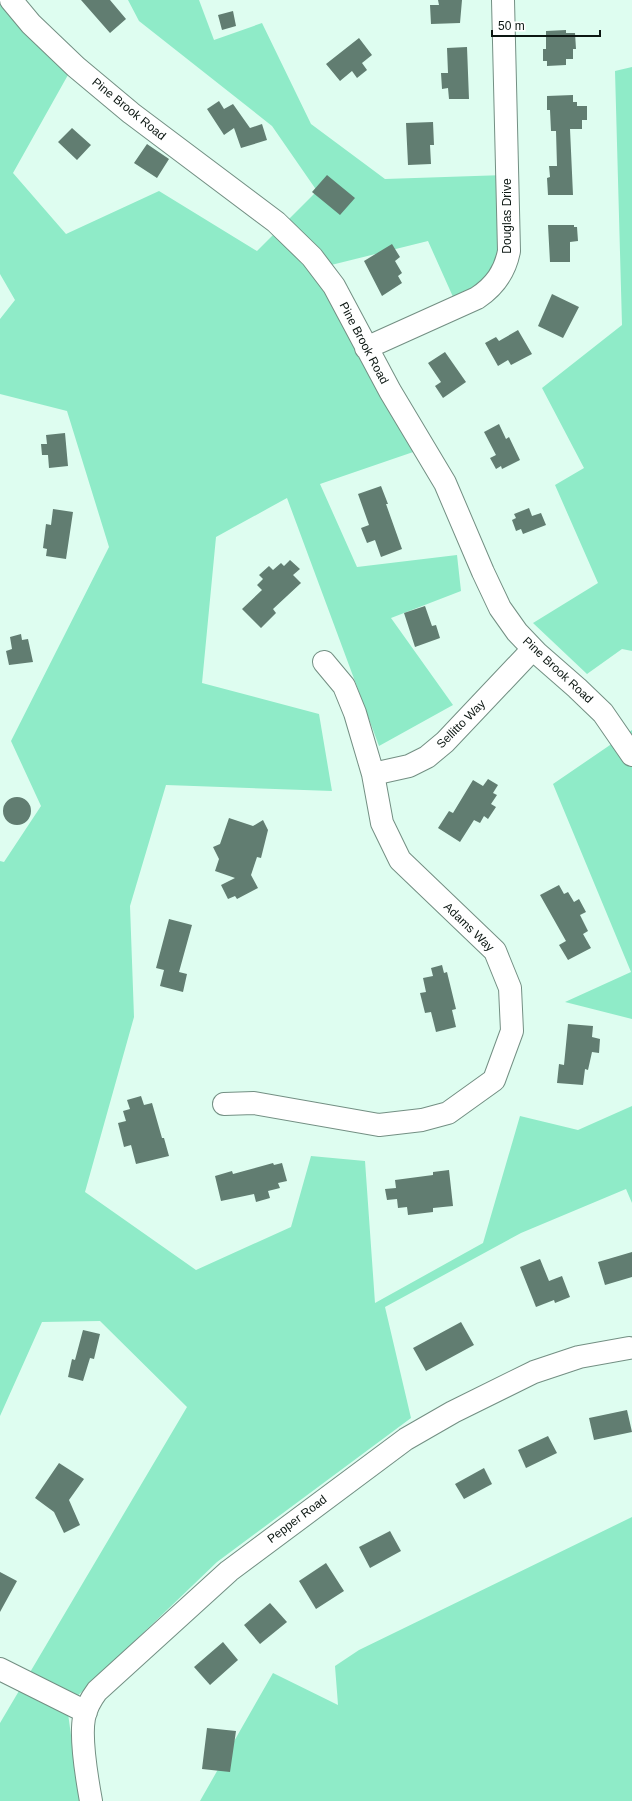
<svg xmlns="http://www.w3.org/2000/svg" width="632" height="1801" font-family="Arial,sans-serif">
<rect width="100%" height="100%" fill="#defdf0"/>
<path fill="#8febc8" d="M0,0H10L73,66L13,173L66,234L159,191L257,251L317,191L272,126L139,21L128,0H199L214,40L262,23L311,124L385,179L505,175L497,279L458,308L428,241L319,268L419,450L320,484L357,567L457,555L461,591L391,618L453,705L379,746L287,498L216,537L202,683L319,714L332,791L166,785L130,906L134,1017L85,1192L196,1270L291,1227L311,1156L365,1161L375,1303L483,1243L520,1116L578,1130L632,1106V1203L626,1189L521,1233L385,1307L411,1418L217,1562L67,1706L80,1801H0V1723L187,1407L100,1321L42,1322L0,1416V861L4,862L41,806L11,741L109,547L67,411L0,394V319L15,300L0,274Z
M632,67V651L622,649L587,674L533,623L598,583L555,485L584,468L542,388L622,325L615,71Z
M632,730V1019L565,1002L631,972L553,784Z
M632,1517V1801H200L273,1673L338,1705L335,1666L359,1650Z"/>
<path fill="#617d71" d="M81,0H110L126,19L110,33Z
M438,0H462L460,23L431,24L430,5H439Z
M233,11L236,26L222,30L218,15Z
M566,30V33H575L576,49H573V59H566V65L547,66V61H543V49H546V31Z
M359,38L372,55L362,63L367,70L357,78L352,71L340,81L326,64Z
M467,47L469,99H449L448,88L442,89L441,73H448L447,48Z
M573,95V102H577V106H587V120H582V129H570L573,195H548L547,178L550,177L549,166H557L556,131H551L550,110H547V96Z
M219,101L224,109L233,104L250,128L262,124L267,140L241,148L234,128L224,135L207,109Z
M433,122L434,145H430L431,164L408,165L406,123Z
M72,128L91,145L77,160L58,142Z
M147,144L169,159L157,178L134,163Z
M327,175L355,198L340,215L312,192Z
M548,225H574V227H577L578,241L570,242V262H550Z
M392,244L400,257L395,261L402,273L398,276L402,283L382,296L364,261Z
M552,294L579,307L563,338L538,326Z
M518,330L532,354L511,365L508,360L498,366L485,343L496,337L499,341Z
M445,352L466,382L443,398L435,386L441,382L428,363Z
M499,424L506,439L509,437L520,460L502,469L501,466L496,469L490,458L496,455L484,432Z
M65,433L68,466L49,468L48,455H42L41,444H47L46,435Z
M381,486L388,504H386L402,549L381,557L375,540L367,543L361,528L369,525L358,494Z
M529,508L532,516L541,513L546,525L523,534L521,529L516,531L512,520L516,518L514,514Z
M53,509L73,512L66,559L46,556L47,549L43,548L46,524L51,525Z
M290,560L300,569L293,575L301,583L273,609L276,613L261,628L242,609L262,590L257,585L263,579L259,575L269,566L273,570L281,563L284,566Z
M425,606L432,626L436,625L440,638L415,647L404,613Z
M21,634L22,640L28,639L33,662L9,665L6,651L12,649L10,637Z
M488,779L498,785L493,793L497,795L491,804L496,807L488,819L484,816L480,823L474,820L460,842L438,828L449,811L453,813L473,780L483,786Z
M3 811a14 14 0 1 1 28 0a14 14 0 1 1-28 0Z
M229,818L253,826L263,820L268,830L261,858L257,857L251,875L258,888L237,899L235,896L228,899L221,885L235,878L215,871L219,859L213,847L220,844Z
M559,885L564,894L568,892L574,902L579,899L586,912L580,915L588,931L583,934L591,948L568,960L559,945L566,941L540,895Z
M169,919L192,925L179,972L187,974L183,992L160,986L164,970L156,968Z
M442,965L444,973L447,972L456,1009L452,1010L456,1027L436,1032L431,1012L425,1013L420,993L426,992L423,978L433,976L431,968Z
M568,1024L593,1026L592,1037L600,1039L599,1053L592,1052L588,1070L585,1069L583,1085L557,1083L559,1064L564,1065Z
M141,1096L144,1105L152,1103L162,1138H164L169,1156L136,1164L131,1145L124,1147L118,1123L126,1121L123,1111L130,1109L127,1100Z
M273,1163L274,1165L282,1163L287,1181L278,1183L280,1188L268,1191L270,1198L256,1202L254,1194L221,1201L215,1176L232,1171L233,1174Z
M449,1170L453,1206L433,1208V1212L408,1215L407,1207L398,1208L397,1199L387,1200L385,1189L396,1188L395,1180L433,1175V1172Z
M632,1252V1277L605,1285L598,1262Z
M540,1259L549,1281L562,1276L570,1297L555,1303L554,1300L536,1307L520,1267Z
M461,1322L474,1345L426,1371L413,1348Z
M83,1330L100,1334L94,1359L90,1358L83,1381L68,1377L72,1359L75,1360Z
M627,1410L632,1432L594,1440L589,1418Z
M548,1436L557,1453L526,1468L518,1450Z
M59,1463L84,1479L69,1500L80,1525L64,1533L54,1512L35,1498Z
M484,1468L492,1484L464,1499L455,1484Z
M390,1531L401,1551L370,1568L359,1547Z
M326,1563L344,1591L316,1609L299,1581Z
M0,1572L17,1581L0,1612Z
M270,1603L287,1622L260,1644L244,1625Z
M223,1642L238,1660L210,1685L194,1667Z
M207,1728L236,1731L230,1772L202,1769Z"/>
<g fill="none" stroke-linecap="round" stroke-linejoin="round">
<g stroke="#738f83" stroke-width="24">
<path id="minor" d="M11,0L31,24L76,67L131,113L276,222L312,257L334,286L390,391L445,483L483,572L500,608L517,632L537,653L577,688L603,713L632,755
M366,348L477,298C495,286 505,272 509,251L503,0
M373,774L409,766L427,757L445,742L533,649
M224,1104L254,1103L379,1125L422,1120L448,1113L494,1080L512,1031L510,988L495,951L400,860L382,823L373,774L355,713L344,686L324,662
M0,1669L86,1712
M91,1801C87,1779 80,1739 84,1718C86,1708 91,1699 97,1691L229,1571L406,1439L453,1412L534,1372L579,1357L629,1348"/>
</g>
<use href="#minor" stroke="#fff" stroke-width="22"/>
</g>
<g text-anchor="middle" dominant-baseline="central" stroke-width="3" stroke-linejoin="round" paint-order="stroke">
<g font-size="12" fill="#0c1712" stroke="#fff">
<text transform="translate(129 109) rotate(39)">Pine Brook Road</text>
<text transform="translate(507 216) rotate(-90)">Douglas Drive</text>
<text transform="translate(364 343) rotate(62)">Pine Brook Road</text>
<text transform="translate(558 670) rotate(43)">Pine Brook Road</text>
<text transform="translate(461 724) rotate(-45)">Sellitto Way</text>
<text transform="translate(469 927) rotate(44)">Adams Way</text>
<text transform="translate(297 1519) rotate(-37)">Pepper Road</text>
</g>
</g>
<path d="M492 30v6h108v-6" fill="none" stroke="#0c1712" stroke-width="2"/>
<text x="498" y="30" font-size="12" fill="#0c1712" stroke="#ffffff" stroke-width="3" paint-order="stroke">50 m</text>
</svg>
